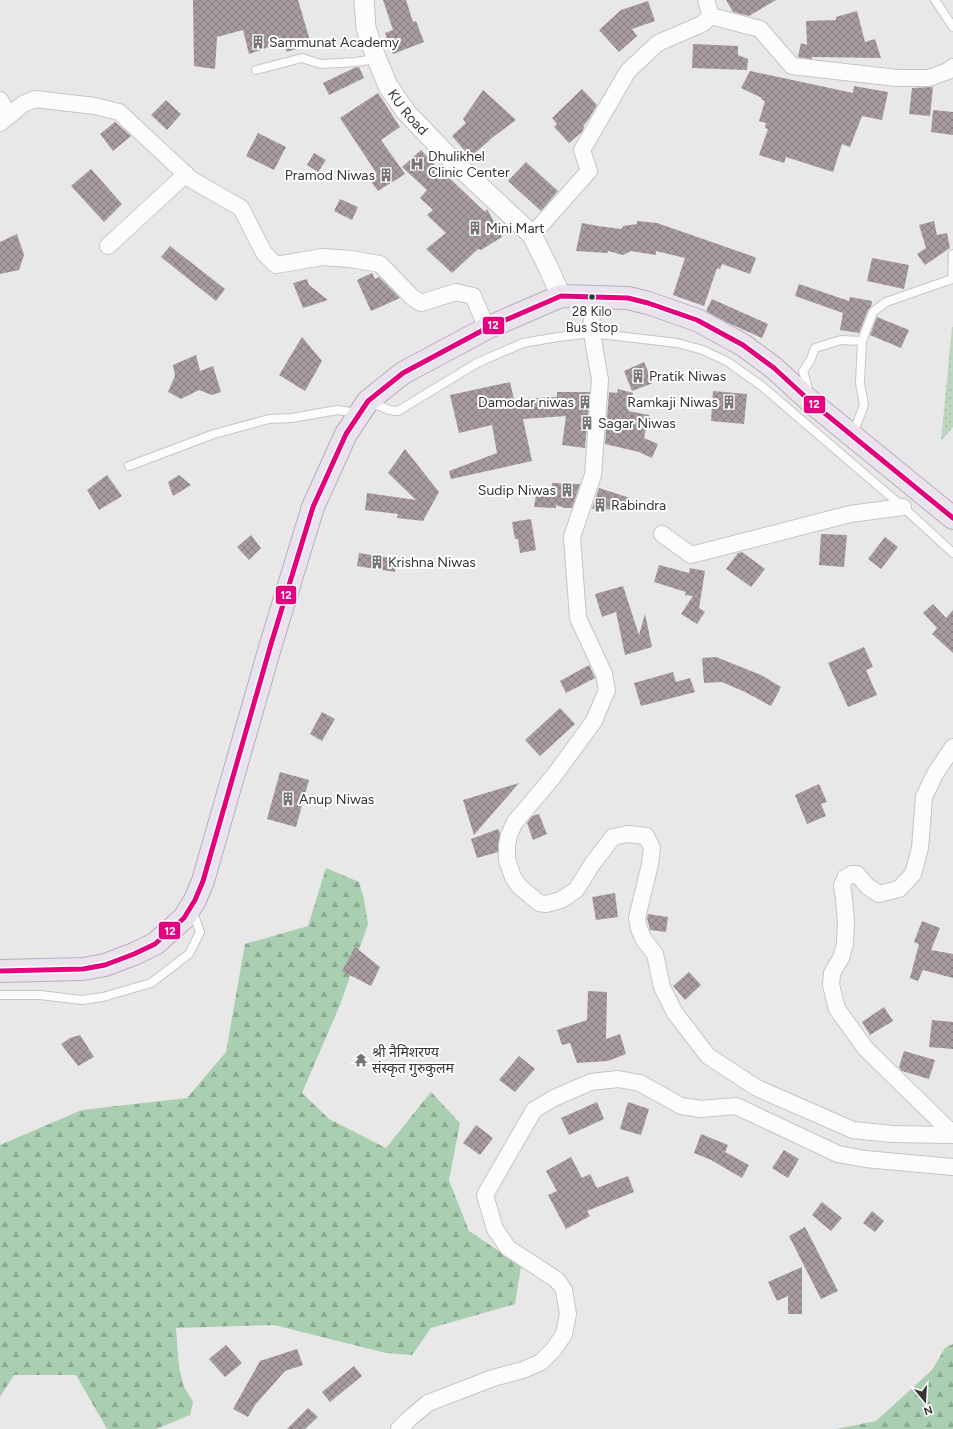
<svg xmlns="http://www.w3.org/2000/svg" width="953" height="1429" font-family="Figtree,'Noto Sans Devanagari',sans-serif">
<defs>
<pattern id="grass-dots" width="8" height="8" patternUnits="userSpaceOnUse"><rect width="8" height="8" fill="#bcd6c0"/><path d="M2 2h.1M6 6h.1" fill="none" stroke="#a2b8a6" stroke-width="1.8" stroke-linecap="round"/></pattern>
<pattern id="forest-firs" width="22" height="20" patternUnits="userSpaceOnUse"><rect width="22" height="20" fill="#aaceb0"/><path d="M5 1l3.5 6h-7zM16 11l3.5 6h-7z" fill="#8ba890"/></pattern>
<pattern id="building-cross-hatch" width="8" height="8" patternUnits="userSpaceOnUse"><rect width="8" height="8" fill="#a79aa0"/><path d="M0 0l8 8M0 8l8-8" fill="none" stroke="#897e83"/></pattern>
</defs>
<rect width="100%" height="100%" fill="#e8e8e8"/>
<path fill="url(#grass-dots)" d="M952,327H953V427L941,441Z"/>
<path fill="url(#forest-firs)" d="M326,868L359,882L364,899L368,924L340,1005L302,1093L329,1119L386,1148L431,1092L460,1123L449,1180L469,1231L521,1266L515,1304L431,1328L412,1355L386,1353L274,1325L176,1328L179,1367L184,1387L193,1402L190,1415L156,1429H107L76,1375H14L0,1397V1145L82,1110L187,1098L226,1052L245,944L308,926Z
M953,1344V1429H836L876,1421L932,1370L945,1348Z"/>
<path fill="url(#building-cross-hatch)" d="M193,0H298L311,44L287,52L283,42L249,54L243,30L217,37L215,69L194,66Z
M383,0H406L413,22L416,21L424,42L393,54L385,33L393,30Z
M726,0H776L749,16L733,12Z
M648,1L655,21L632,29L637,36L619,52L599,30L621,10Z
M857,11L865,42L875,39L881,58L812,57V59L798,57L801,43L807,45L806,21L836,20V17Z
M693,44L738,46V55L748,59L747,70L692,68Z
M359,67L364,78L329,95L323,83L354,68Z
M750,71L853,93L854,86L888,92L882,120L862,116L850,147L842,144L833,172L786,157L784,163L759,155L768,129L765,128L766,123L759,121L765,101L761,99L762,98L741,88Z
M933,87L930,116L909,114L912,88Z
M582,89L597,105L588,120L583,126L584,127L582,132L569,143L554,127L557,124L552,118Z
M483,90L516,120L489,140H490L470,157L452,136L466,123L463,119Z
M378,93L400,127L381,140L405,174L378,191L367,176L375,171L340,118Z
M166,100L181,114L167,130L151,115Z
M933,110L953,112V135L931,132Z
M115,122L131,136L113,151L100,134Z
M258,133L286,147L274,170L246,156Z
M421,150L443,174L444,173L485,212L487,209L502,237L481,250L478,249L452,273L426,249L446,233L427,215L433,210L420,198L427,190L402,167Z
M314,153L326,160L318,172L307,165Z
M526,162L558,191L541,211L508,181Z
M91,169L122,204L104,222L71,186Z
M340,199L358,207L352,220L334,211Z
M637,221L657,223L749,255L756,258L750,274L722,264L720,269L717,268L704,306L673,295L685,258L656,251V255L631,251L623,255L608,251V253L576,251L582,223L598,226L621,229L623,226L637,224Z
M934,221L937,235L947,233L950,248L925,265L917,254L926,248L919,225Z
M17,234L24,255L19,270L0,274V242Z
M170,246L225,289L216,301L161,257Z
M872,258L909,265L904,289L867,281Z
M372,273L375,279L379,277L400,298L371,311L357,280Z
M307,279L309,285L328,300L303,308L293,283Z
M799,284L849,301L850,297L872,301L871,307L868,310L859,333L840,330L843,313L795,296Z
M712,299L768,324L762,338L726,322L706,311Z
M877,317L909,330L901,348L870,335Z
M302,337L322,361L305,391L279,375Z
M196,355L200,371L213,366L221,392L212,395L199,390L181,399L168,392L175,376L173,365Z
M644,362L653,383L632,391L624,371Z
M510,382L514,399L557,397V392H590L585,448L562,445L566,416L523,419L532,461L451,479L449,471L497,453L492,425L459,433L450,395Z
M618,389L633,393L628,411L649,415L644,438L658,444L652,458L639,452L605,444L609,392L617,393Z
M713,391L747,394L744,424L711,421Z
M405,449L439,492L423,521L397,518L398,514L365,510L367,493L416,500L388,473Z
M107,475L122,496L99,510L87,490Z
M179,475L191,485L173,496L168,482Z
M552,483L580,484L572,508H565L556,505V508L534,507L537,489L551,492Z
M599,488L630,498L626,510L592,509Z
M531,519L536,550L520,553L518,539H515L512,522Z
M821,534L847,535L844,567L819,565Z
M251,535L261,548L249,560L237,547Z
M885,537L898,547L881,569L868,559Z
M742,552L765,569L751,587L726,569L738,553Z
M359,553L397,559L395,572L357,566Z
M659,565L689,573L690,568L705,571L699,608L705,612L697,624L681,614L693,596L685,595L686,592L654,582Z
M623,586L639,635L645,614L652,647L625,655L616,612L602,617L595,594Z
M933,604L946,618L953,610V653L932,634L937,628L923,613Z
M864,647L873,667L866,670L877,695L848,707L828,663Z
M716,657L761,675L781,687L771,706L745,692L722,682L704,683L702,658Z
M589,665L595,678L566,693L560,681Z
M673,672L676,682L690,678L695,692L641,706L634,683Z
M560,708L575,724L540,756L525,740Z
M322,712L335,719L322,741L310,734Z
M280,772L309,780L296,827L267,819Z
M519,783L493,813L474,835L463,800Z
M819,784L827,802L821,804L826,816L807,824L795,795Z
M539,814L547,834L533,840L527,823L532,816Z
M498,829L500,833L498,852L477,858L471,839Z
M615,893L618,917L596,920L592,897Z
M648,914L668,917L666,932L650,930L647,918Z
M922,921L940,928L931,950L953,954V978L923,970L918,981L910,978L919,944L914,942Z
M355,947L380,967L371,986L342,971Z
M689,972L701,985L685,1000L673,986Z
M588,991L607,992L606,1039L620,1034L626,1054L608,1061L577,1063L570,1043L562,1045L557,1030L587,1020Z
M884,1007L893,1021L870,1035L862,1022Z
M932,1020L953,1022V1049L929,1047Z
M80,1035L94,1057L78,1066L61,1044L70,1038Z
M904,1051L935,1060L929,1079L902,1071L899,1067Z
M519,1056L535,1069L515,1092L499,1080Z
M597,1102L604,1119L569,1135L561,1118Z
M628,1102L649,1109L641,1135L620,1129Z
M476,1125L493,1138L480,1155L463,1143Z
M701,1134L728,1145L725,1152L749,1165L742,1178L711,1160L694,1153Z
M784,1150L799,1159L788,1178L772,1168Z
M571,1157L582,1178L590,1174L597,1188L628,1176L634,1192L587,1211L590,1216L566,1229L548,1195L557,1191L546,1171Z
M822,1202L842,1218L831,1231L812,1215Z
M872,1211L884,1221L875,1232L863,1223Z
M805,1227L838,1291L821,1299L789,1236Z
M802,1267V1314H788V1296L777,1301L768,1282Z
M226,1345L242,1363L225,1377L209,1359Z
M297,1349L303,1365L285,1371L255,1405L248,1417L233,1409L260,1361Z
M354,1366L362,1376L330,1402L322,1392Z
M308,1408L318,1417L305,1429H287Z"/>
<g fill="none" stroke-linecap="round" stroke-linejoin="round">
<g stroke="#c5c5c5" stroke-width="10">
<path id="service" d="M935,0L953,27
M256,70L302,58L321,64L355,62L376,59
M809,392L803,371L810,361L815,348L841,340L862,341L873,312L886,302L952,279L953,254
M370,402L389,410L398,411L477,363L523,343L558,337L592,333L677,343L703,350L728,362L763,387L903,507L953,553
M853,434L864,405L860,383L862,341
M129,466L214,434L269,419L292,418L337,410L358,413
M0,995H40L82,1000L103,997L151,983L189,954L200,932L194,915L191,911"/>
</g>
<g stroke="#c5c5c5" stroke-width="18">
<path id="minor" d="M711,16L760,29L792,66L897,78H929L948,71L953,67
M0,100L9,116
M0,123L23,104L35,99L95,106L119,112L192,180L241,208L264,253L276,265L322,257L351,259L380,264L412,297L421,303L456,292L473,296L487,328
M532,235L589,171L582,150L628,71L658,43L702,24L711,16L706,0
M108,246L186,174
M591,298L592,333L600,380L593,475L572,537L578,618L604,674L607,690L594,721L553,777L515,822L509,835L507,845V860L513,877L519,886L539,903L546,904L561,900L576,890L593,863L613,837L628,834L646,836L652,848L650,864L637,918L639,929L644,940L655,954L662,987L675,1013L708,1056L757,1088L853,1130L892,1134L953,1135
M662,534L691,555L850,514L903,507
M953,747L935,774L924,797L920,848L913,874L899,889L879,894L867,886L857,874H852L845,878L842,886L844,898L846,923L845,944L841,958L832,973L831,985L837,1009L866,1049L953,1134
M399,1429L409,1419L428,1403L493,1378L523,1370L541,1362L554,1349L564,1334L568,1314L564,1290L557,1280L508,1248L495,1229L485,1195L534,1110L554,1098L591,1082L618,1079L640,1083L681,1106L701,1109L736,1106L838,1154L865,1159L953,1167"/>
</g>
<g stroke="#c5c5c5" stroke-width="21">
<g id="tertiary">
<path id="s1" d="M364,0L366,28L374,52L388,86L406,112L450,158L532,235L548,267L561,296"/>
</g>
</g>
<g stroke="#b6aebb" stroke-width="24">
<path id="trunk" d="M0,971L83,969L105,965L134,954L155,944L184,918L195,900L203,881L271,644L313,507L346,434L368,401L403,373L487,328L561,296L628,298L648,303L697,320L743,345L774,368L811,402L953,518"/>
</g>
<use href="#service" stroke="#fcfcfc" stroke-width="8"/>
<use href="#minor" stroke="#fcfcfc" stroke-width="16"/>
<use href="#tertiary" stroke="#fcfcfc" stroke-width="19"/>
<use href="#trunk" stroke="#eae3ee" stroke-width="22"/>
<g stroke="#fff" stroke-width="8">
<path id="bus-1" d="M0,971L83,969L105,965L134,954L155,944L184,918L195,900L203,881L271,644L313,507L346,434L368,401L403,373L487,328L561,296L628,298L648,303L697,320L743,345L774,368L811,402L953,518"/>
</g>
<use href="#bus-1" stroke="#e5007d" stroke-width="5"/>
</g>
<defs>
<g id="building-bare" transform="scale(1.08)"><path d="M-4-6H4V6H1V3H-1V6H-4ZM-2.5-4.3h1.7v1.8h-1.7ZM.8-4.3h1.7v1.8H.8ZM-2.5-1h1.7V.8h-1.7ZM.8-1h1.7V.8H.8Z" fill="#747475" stroke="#fff" stroke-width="2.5" paint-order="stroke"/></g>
<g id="hospital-bare" transform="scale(1.08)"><path d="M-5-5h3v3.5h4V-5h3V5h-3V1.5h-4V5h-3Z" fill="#747475" stroke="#fff" stroke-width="2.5" paint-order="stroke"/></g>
<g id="temple-bare" transform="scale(1.08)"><path d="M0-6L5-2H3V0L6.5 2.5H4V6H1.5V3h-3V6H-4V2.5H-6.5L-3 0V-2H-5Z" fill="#747475" stroke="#fff" stroke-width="2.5" paint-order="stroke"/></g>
</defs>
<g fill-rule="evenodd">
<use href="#building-bare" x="258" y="42"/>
<use href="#hospital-bare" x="417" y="164"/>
<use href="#building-bare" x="386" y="175"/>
<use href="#building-bare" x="475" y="228"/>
<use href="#building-bare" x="638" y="376"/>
<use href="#building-bare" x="585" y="402"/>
<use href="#building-bare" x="729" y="402"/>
<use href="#building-bare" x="587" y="423"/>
<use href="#building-bare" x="567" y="490"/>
<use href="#building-bare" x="600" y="505"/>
<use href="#building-bare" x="377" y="562"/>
<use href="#building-bare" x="288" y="799"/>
<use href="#temple-bare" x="361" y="1060"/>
</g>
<circle fill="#363637" stroke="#fff" stroke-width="1.5" cx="592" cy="297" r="3.5"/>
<g text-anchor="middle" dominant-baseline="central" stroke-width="4" stroke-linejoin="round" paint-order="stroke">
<g font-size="13" fill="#363637" stroke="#fff">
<text x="592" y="311">28 Kilo<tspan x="592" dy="16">Bus Stop</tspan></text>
</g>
<g font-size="14" fill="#363637" stroke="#fff" text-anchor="start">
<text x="269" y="42">Sammunat Academy</text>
<text x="428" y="156">Dhulikhel<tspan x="428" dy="16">Clinic Center</tspan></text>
<text x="375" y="175" text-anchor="end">Pramod Niwas</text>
<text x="486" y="228">Mini Mart</text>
<text x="649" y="376">Pratik Niwas</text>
<text x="574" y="402" text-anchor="end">Damodar niwas</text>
<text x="718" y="402" text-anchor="end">Ramkaji Niwas</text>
<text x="598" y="423">Sagar Niwas</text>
<text x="556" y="490" text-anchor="end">Sudip Niwas</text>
<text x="611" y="505">Rabindra</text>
<text x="388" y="562">Krishna Niwas</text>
<text x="299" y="799">Anup Niwas</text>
<text x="372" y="1052">श्री नैमिशरण्य<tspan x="372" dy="16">संस्कृत गुरुकुलम</tspan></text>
</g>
<g font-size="14" fill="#363637" stroke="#fff">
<text stroke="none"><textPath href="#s1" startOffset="123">KU Road</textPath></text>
</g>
</g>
<g stroke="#fff" stroke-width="1.5">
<rect x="482" y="316" width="23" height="19" rx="4" fill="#e5007d"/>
<rect x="803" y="395" width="23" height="19" rx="4" fill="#e5007d"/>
<rect x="275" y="585" width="22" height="20" rx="4" fill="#e5007d"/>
<rect x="158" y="921" width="23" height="19" rx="4" fill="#e5007d"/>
</g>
<g font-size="11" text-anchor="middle" font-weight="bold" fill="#fff">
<text x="493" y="329">12</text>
<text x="814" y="408">12</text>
<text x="286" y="599">12</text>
<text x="170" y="935">12</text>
</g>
<g transform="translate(925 1401) rotate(162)" stroke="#ffffff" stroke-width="3" paint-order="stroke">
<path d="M0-3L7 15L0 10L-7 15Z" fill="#363637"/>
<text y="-6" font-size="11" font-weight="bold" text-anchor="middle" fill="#363637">N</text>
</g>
</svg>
